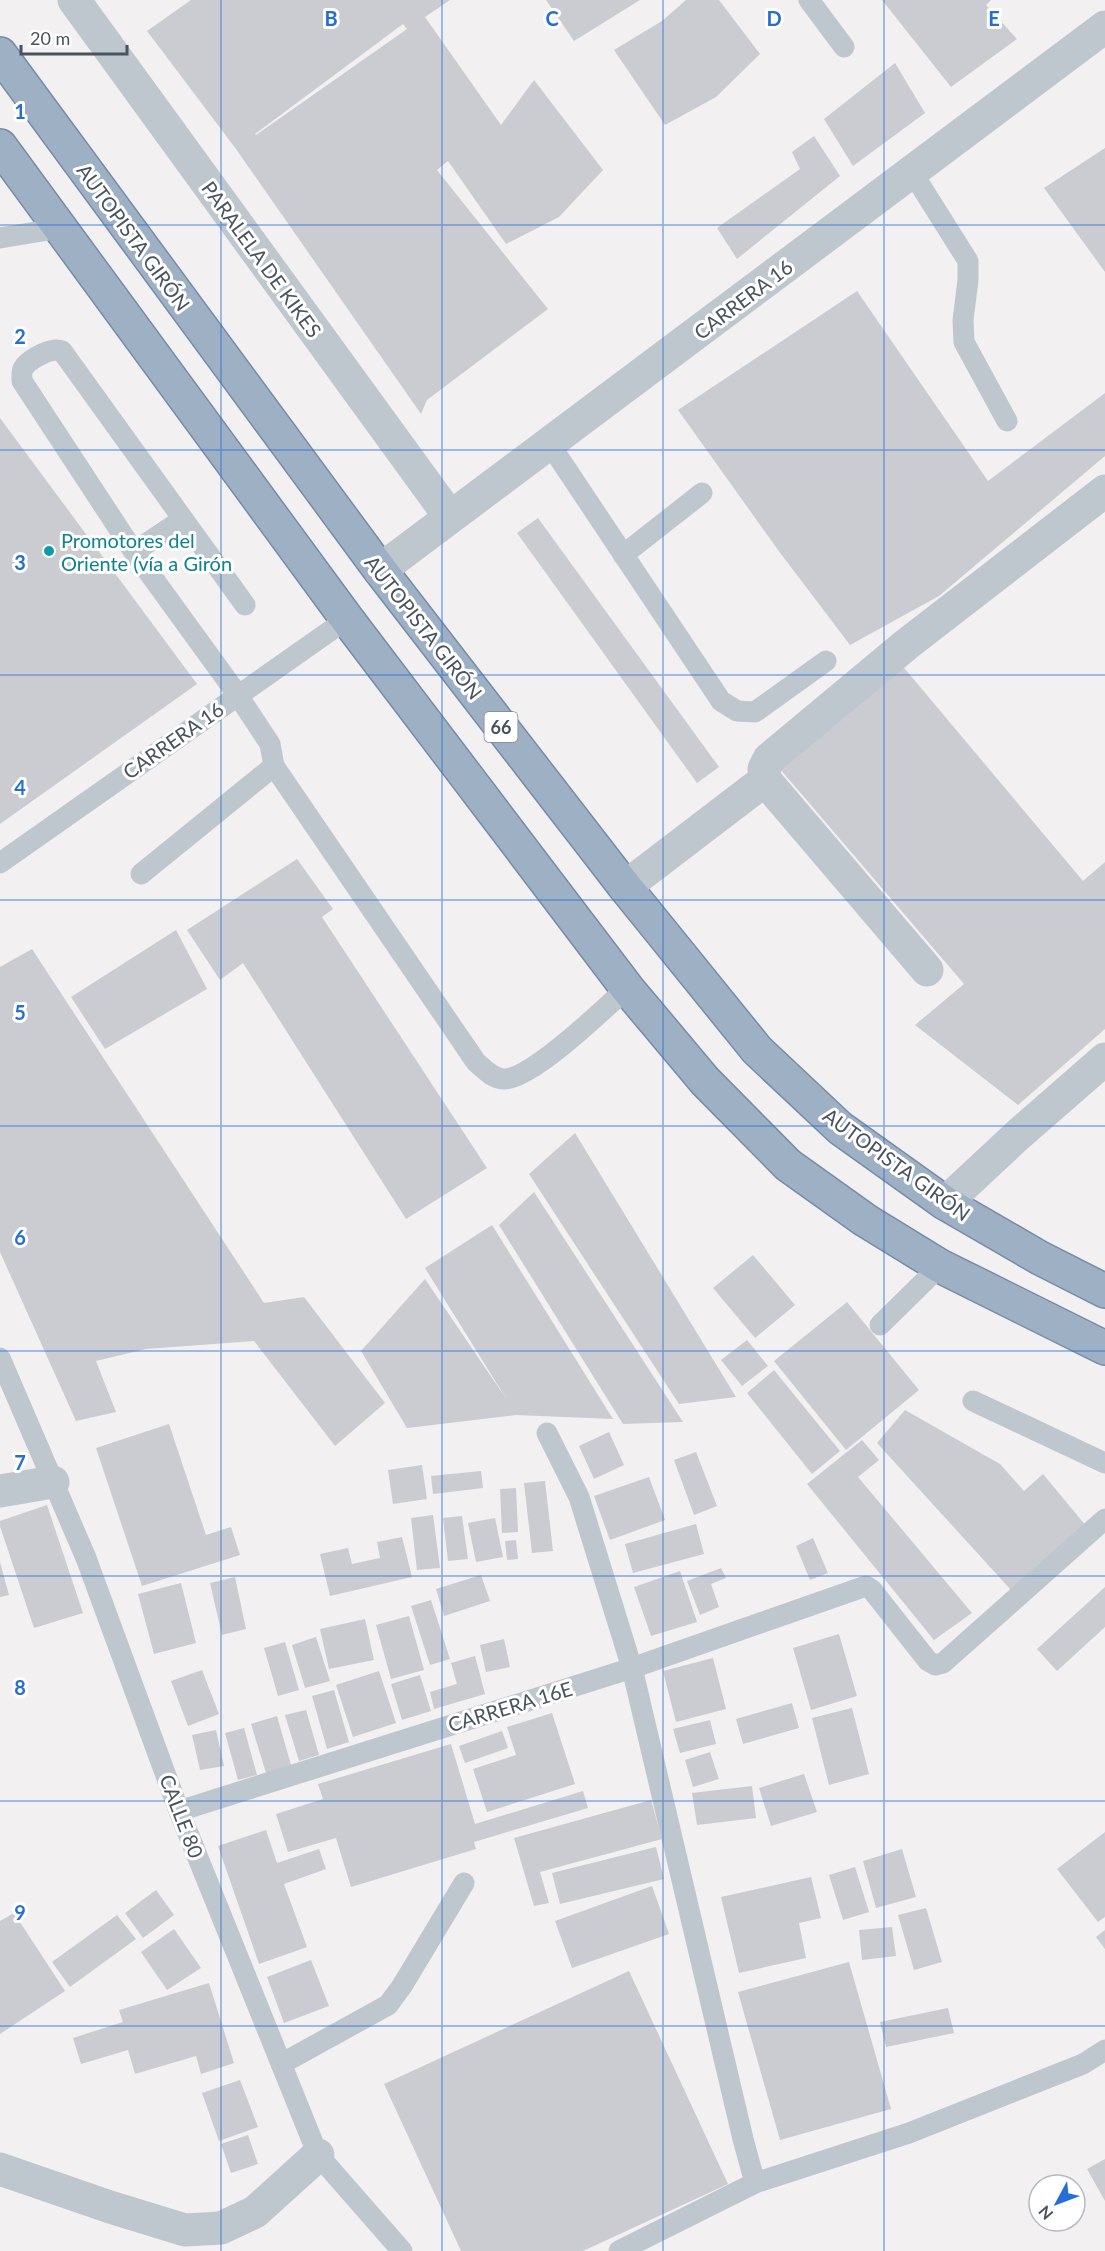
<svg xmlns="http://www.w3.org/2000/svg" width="1105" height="2251" font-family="Lato,sans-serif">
<rect width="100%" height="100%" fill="#f2f0f0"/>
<path fill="#caccd2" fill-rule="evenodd" d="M191,0H450L425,17L501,125L534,80L603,170L559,217L506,244L448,161L437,170L548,309L427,400L421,414L236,149L147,31ZM403,24L407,29L256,135L255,134Z
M546,0H640L574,41Z
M686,0H719L760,54L716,97L665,125L614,50L662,21Z
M882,0H991L986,5L1017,39L951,87Z
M895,63L925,113L853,166L824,119Z
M814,136L840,176L737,259L717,228L800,169L792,152Z
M1105,148V272L1044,188Z
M857,291L988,481L1105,393V456L939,596L850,645L778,550L678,410Z
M0,418L197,684L0,824Z
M538,518L719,767L697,783L517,533Z
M900,663L1083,881L1105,862V1029L1018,1105L915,1025L964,984L780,769Z
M297,859L333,909L322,917L487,1168L406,1219L243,963L220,980L187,930Z
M176,930L207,989L105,1049L71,997Z
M32,949L264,1303L304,1297L385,1403L335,1446L254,1341L146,1349L96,1361L116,1412L76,1421L0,1252V967Z
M575,1133L736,1397L679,1404L529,1174Z
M534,1192L683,1422L623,1424L499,1225Z
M492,1225L613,1419L516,1415L407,1428L361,1351L425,1279L507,1400L425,1268Z
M753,1255L795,1305L755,1338L713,1288Z
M847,1302L919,1390L846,1450L774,1361Z
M747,1340L768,1366L742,1386L721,1360Z
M774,1370L840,1451L812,1474L747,1393Z
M905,1410L1000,1464L1024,1491L1043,1474L1087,1527L1011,1590L877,1443Z
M169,1424L206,1535L231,1527L240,1555L142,1586L96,1448Z
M609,1432L624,1465L594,1479L579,1446Z
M862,1440L879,1460L858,1477L972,1613L934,1640L807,1484Z
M696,1452L717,1506L694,1515L674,1460Z
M422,1465L427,1499L393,1504L388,1470Z
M481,1471L483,1488L433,1494L431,1476Z
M649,1477L665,1520L610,1540L594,1496Z
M545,1481L553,1551L532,1553L524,1483Z
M516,1488L518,1532L502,1533L500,1489Z
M47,1505L83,1613L34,1628L0,1526V1521Z
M433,1515L440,1568L417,1570L411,1518Z
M462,1516L468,1559L448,1561L443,1518Z
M495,1518L503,1557L476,1562L468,1523Z
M696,1524L704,1554L633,1573L625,1544Z
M402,1537L412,1577L330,1596L320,1554L348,1548L352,1564L380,1558L377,1542Z
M813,1538L828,1573L810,1580L796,1546Z
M516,1540L518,1559L507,1560L505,1541Z
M0,1562L9,1595L0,1597Z
M721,1568L726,1578L711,1584L719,1607L700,1615L687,1581Z
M680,1571L697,1622L651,1636L634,1587Z
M481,1575L490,1601L444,1616L436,1589Z
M235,1577L246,1629L222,1635L210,1583Z
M181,1583L196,1643L154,1654L138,1594Z
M1105,1587V1627L1057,1671L1037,1649Z
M431,1600L450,1659L430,1665L411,1606Z
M409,1616L424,1670L391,1679L376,1625Z
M365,1619L374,1660L329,1669L320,1629Z
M839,1634L857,1696L811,1710L793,1648Z
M316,1637L330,1681L305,1688L292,1645Z
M504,1639L510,1667L486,1672L480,1645Z
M285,1642L299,1690L278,1696L264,1648Z
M475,1656L485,1694L434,1709L430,1692L457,1684L451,1663Z
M713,1658L726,1709L676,1722L663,1671Z
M202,1670L219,1714L188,1726L171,1681Z
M379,1671L396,1723L353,1737L336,1685Z
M420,1675L431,1711L402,1720L391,1684Z
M334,1690L349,1742L327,1749L312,1696Z
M792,1703L799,1728L743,1744L736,1719Z
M852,1708L869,1774L829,1785L812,1718Z
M306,1710L319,1755L299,1761L285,1715Z
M552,1713L575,1784L487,1812L473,1769L516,1755L507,1727Z
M277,1716L291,1765L266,1773L251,1724Z
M710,1720L716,1744L680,1753L673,1729Z
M244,1728L257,1775L238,1780L225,1733Z
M216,1730L224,1766L200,1770L192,1735Z
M502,1731L508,1748L465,1763L459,1746Z
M451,1744L475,1824L583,1791L588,1808L474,1842L476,1849L351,1887L336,1838L288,1852L276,1814L323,1799L318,1784Z
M710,1752L719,1779L693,1787L685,1760Z
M804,1774L817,1812L771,1826L759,1788Z
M752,1786L756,1818L697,1825L692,1793Z
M651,1800L662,1839L540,1872L549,1903L534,1906L514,1838Z
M266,1830L277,1863L319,1849L326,1869L284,1884L307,1947L259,1964L218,1846Z
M1105,1832V1917L1098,1922L1057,1869Z
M656,1847L664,1879L560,1904L552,1873Z
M902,1849L916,1897L876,1908L863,1861Z
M855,1867L869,1912L843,1920L829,1875Z
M811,1877L821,1918L799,1923L806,1958L739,1973L721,1897Z
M652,1886L669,1934L572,1968L555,1921Z
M156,1890L174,1915L143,1938L125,1913Z
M926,1908L942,1962L914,1970L898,1915Z
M14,1913L65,1991L0,2034V1921Z
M117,1915L136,1939L70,1987L52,1962Z
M892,1927L896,1956L862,1960L859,1930Z
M174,1929L201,1968L167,1990L141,1952Z
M1105,1930V1949L1096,1937Z
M311,1960L329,2006L284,2023L267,1977Z
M849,1962L891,2109L780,2140L738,1992Z
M629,1971L728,2184L583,2251H461L384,2084Z
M209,1983L234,2063L201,2074L196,2056L135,2074L128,2050L81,2064L73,2038L123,2022L119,2010Z
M948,2008L954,2033L886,2047L880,2022Z
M240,2080L258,2127L219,2141L202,2093Z
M248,2135L258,2164L231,2173L221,2144Z
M1105,2159V2201L1087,2169Z"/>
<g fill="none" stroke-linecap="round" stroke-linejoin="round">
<g stroke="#768ca7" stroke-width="36">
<path id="trunk" d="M0,54L380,570L625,887L757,1050L840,1128L945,1203L1040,1258L1105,1291
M0,146L347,619L627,988L705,1081L788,1165L865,1220L940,1266L1105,1348"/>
</g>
<path stroke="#bfc7ce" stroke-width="21" d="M809,0L844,47
M912,172L968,261V280L963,320L964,342L1007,421
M0,238L61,228
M549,443L721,701L737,711L755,712L826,661
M134,552L183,519
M623,555L702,493
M245,605L62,351C52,347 31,358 24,367C21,371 22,377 22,381L134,552L237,694L270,744L274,766L476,1062C484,1069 493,1079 504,1079C532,1079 604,1009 627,988
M0,863L347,619
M141,874L274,766
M880,1325L940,1266
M0,1358L86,1558L179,1811L318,2155L402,2251
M973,1401L1105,1463
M547,1433L579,1497L632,1668L743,2139L755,2183
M179,1811L632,1668L866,1586L872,1590L928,1661L935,1665L943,1663L1105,1519
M281,2064L388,2005L402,1986L464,1883
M619,2251L755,2183L909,2133L1083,2064L1105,2050"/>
<path stroke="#bfc7ce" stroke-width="33" d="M74,0L450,517
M380,570L1105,27
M625,887L765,780
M927,970L765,780L764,769L769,759L907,644L1105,491
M945,1203L1019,1134L1105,1059
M0,1491L53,1482
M0,2169L110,2207L185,2230L221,2228L255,2212L318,2155"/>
<use href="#trunk" stroke="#9eb0c4" stroke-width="33"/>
</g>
<path fill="none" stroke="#266ed7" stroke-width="1.5" stroke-opacity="0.55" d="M221,0V2251M442,0V2251M663,0V2251M884,0V2251M0,225H1105M0,450H1105M0,675H1105M0,900H1105M0,1126H1105M0,1351H1105M0,1576H1105M0,1801H1105M0,2026H1105"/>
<circle fill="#0f9aa8" stroke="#fff" stroke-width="2" cx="49" cy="551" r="6"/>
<g text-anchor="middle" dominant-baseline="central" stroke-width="6" stroke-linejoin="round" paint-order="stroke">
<rect fill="#fff" stroke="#80878d" stroke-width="1.5" x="484.5" y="712" width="33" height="30" rx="4.5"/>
<g font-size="18" font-weight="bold" fill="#49535c">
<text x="501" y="727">66</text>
</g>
<g font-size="20" fill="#49535c" stroke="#fff">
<text transform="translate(134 237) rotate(54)">AUTOPISTA GIRÓN</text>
<text transform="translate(262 259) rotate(54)">PARALELA DE KIKES</text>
<text transform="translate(743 299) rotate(-37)">CARRERA 16</text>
<text transform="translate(424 627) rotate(52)">AUTOPISTA GIRÓN</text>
<text transform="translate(173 740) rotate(-35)">CARRERA 16</text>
<text transform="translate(897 1164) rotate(36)">AUTOPISTA GIRÓN</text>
<text transform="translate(510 1706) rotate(-17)">CARRERA 16E</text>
<text transform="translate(182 1816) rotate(69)">CALLE 80</text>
</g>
<g font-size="20" fill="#0d838f" stroke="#fff" text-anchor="start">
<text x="61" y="540">Promotores del<tspan x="61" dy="23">Oriente (vía a Girón</tspan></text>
</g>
</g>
<g font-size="20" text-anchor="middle" font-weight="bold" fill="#266ed7" stroke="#fff" stroke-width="6" stroke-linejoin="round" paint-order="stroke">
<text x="331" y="26">B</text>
<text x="552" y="26">C</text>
<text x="774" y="26">D</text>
<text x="994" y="26">E</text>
<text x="20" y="119">1</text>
<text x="20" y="344">2</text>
<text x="20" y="570">3</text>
<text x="20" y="795">4</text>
<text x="20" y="1020">5</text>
<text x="20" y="1245">6</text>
<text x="20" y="1470">7</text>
<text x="20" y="1695">8</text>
<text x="20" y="1920">9</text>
</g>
<g transform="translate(1057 2203) rotate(229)"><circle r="28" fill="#ffffff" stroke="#b6babe" stroke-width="1.5"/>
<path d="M0-4.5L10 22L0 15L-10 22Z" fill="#266ed7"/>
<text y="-9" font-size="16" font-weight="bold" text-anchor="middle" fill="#49535c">N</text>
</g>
<path d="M21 45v9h106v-9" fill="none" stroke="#49535c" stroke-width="3"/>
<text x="30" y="45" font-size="18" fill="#49535c" stroke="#ffffff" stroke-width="4.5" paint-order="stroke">20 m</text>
</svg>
